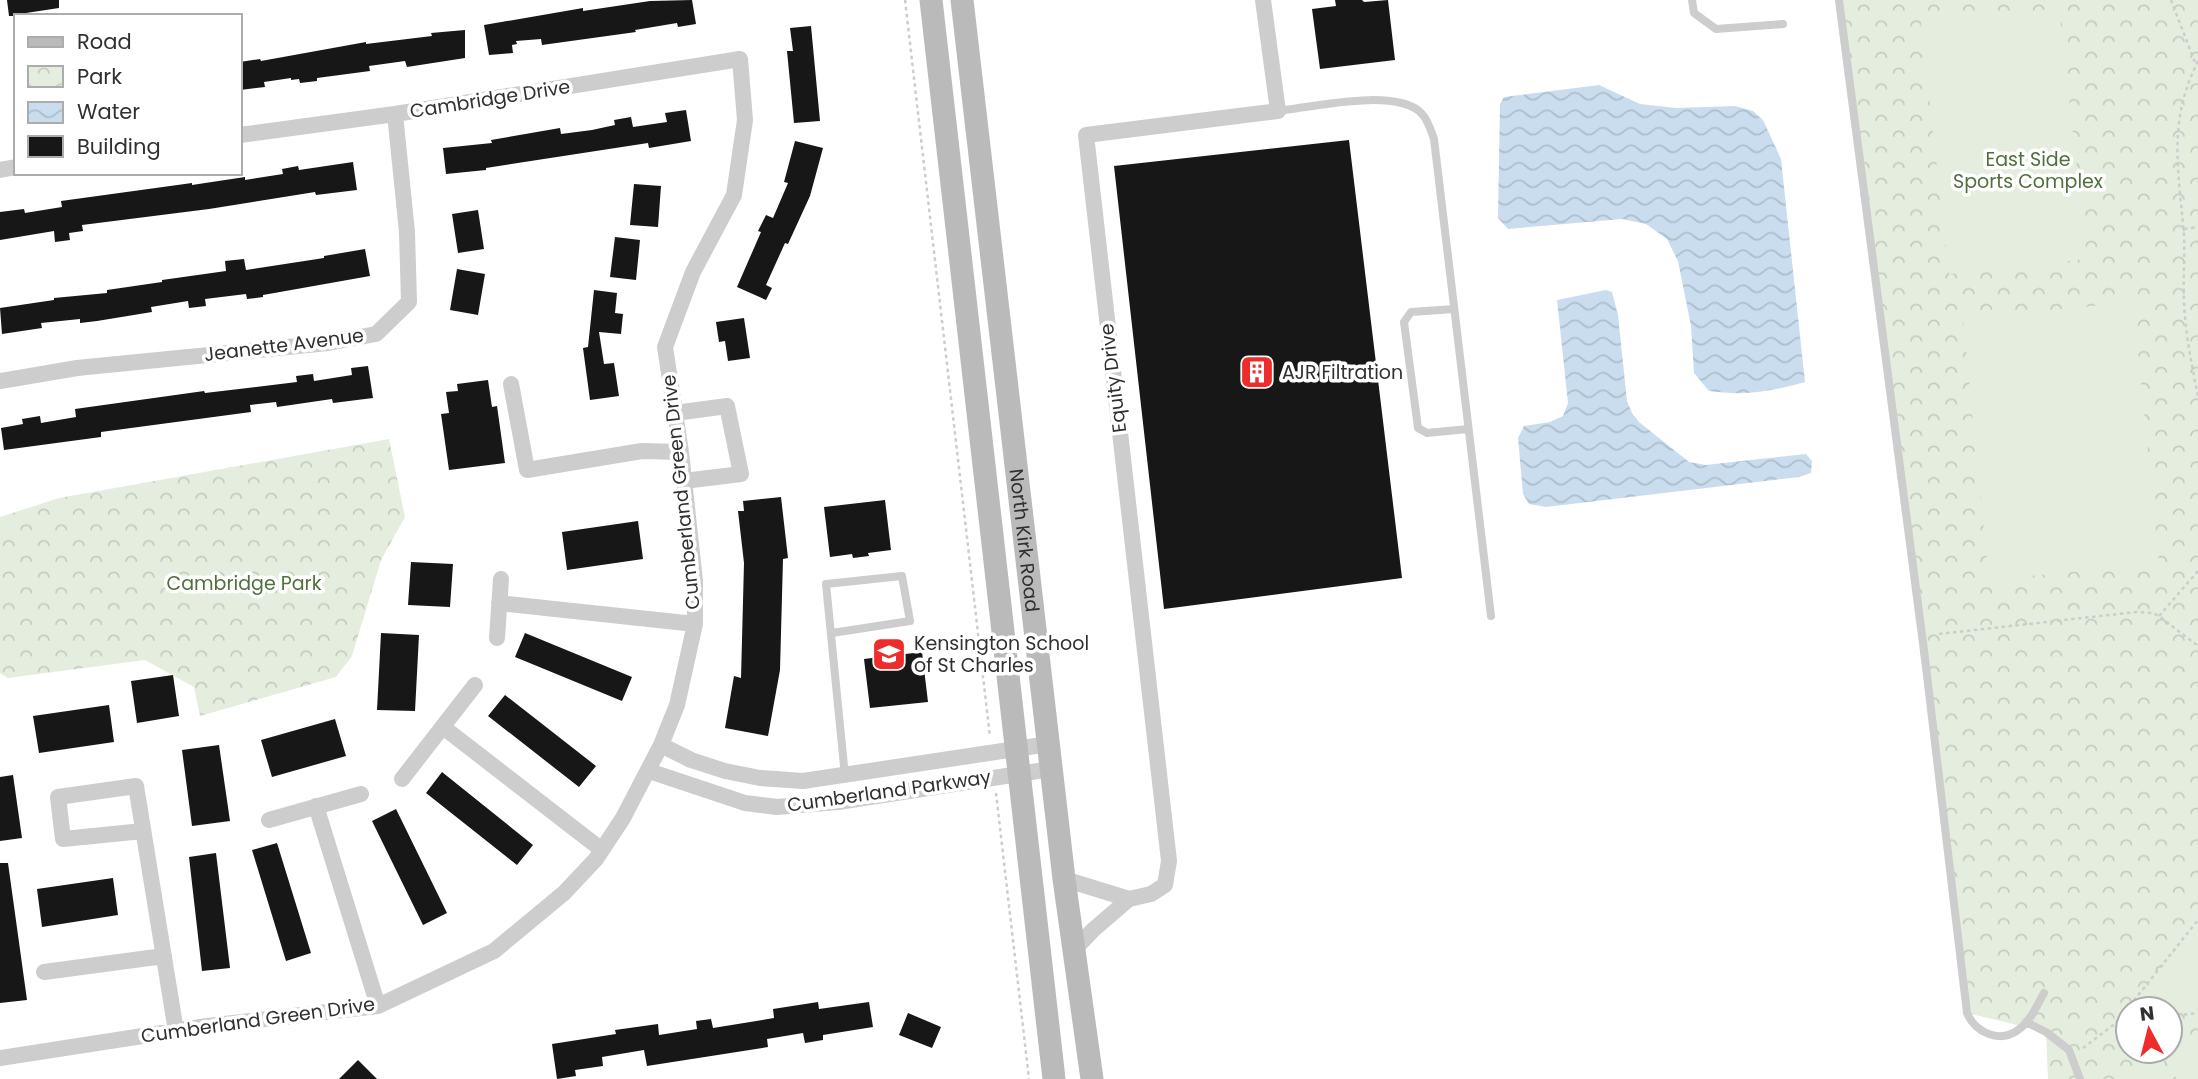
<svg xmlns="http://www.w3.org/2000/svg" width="2198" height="1079" font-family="Poppins,sans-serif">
<defs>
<pattern id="park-crowns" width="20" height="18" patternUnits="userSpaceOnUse" patternTransform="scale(1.75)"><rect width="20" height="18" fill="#e5eede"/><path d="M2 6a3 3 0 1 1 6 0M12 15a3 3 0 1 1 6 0" fill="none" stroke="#c5ccbf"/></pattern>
<pattern id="water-waves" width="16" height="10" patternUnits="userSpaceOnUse" patternTransform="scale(1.75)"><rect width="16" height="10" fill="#c9ddee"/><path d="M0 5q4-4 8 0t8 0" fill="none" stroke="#adbecc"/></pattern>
</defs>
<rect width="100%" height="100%" fill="#fff"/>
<path fill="url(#park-crowns)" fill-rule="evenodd" d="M1835,0H2198V1079H2048L2046,1032L1967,1013ZM2128,1009H2170V1051H2128Z
M389,439L405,517L381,560L352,656L336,677L200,716L194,687L145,660L8,678L0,673V517L59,498Z"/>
<path fill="#e5eede" d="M2059,8L2087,259L1949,274L1921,23Z
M2133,302L2159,563L1989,580L1963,319Z
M2198,931V1010L2170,1014V1009H2139L2137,1000L2190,932Z
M2198,1034V1079H2176L2172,1037Z
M2135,1051H2163L2166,1079H2138Z"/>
<path fill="url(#water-waves)" d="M1599,85L1640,104L1676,108L1735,106L1753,111L1763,120L1781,159L1805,382C1769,392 1747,396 1709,391L1694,373L1691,326L1678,261L1667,239L1646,224L1622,219L1508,229L1498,218L1500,104L1504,97Z
M1606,290L1612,292L1618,315L1627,401L1632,413L1639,422L1689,462L1706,465L1806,454L1812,461L1811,473L1799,477L1546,507L1529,504L1523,494L1518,438L1524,426L1550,422L1563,416L1568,403L1557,300Z"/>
<path fill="#171717" d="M7,0H59V8L26,13L27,16H9Z
M692,0L696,24L678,27L677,23L635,30L636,32L542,45L541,39L516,41L517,44L512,45L513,53L489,55L484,25L583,8V11L650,1Z
M1335,0H1362L1364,2L1388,0L1395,60L1320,69L1312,9L1336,6Z
M811,26L820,121L794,123L787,51H793L790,28Z
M465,30V58L407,67L405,61L369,66L370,71L317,78V81L300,83L299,79L291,80V78L264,82L265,87L240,90V62L260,59L261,61L366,42V44L432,36L431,33Z
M686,110L691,141L649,148L648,143L486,168V170L446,174L443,148L492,143L491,140L560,128L561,134L592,130L615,125L614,120L631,117L633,127L667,122L665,113Z
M1349,140L1402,578L1164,609L1114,166Z
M795,141L823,148L810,196L788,244L785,243L766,285L772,288L766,300L737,287L761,232L758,231L766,215L773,218L788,183L784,182Z
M353,162L357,190L316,195L315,192L209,209L82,225L83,231L69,233L70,240L55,242L54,231L0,240V212L24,209L25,213L62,207L61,201L192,183V185L245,177V180L283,174L282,169L298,166L299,170Z
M634,184L661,186L658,227L630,225Z
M478,210L484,249L458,253L452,214Z
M615,237L640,240L636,280L610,277Z
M365,249L370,276L263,295V297L247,299L246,294L205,299L206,306L189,308L188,301L151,307L152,312L97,321L80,323V319L41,323L42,328L2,334L0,308L54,300V298L107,293V290L162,282V280L226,271L225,261L244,259L246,270L324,258V256Z
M457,269L485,274L478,315L450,310Z
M594,290L617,293L615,313L623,314L621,334L599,332L604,364L614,363L619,396L590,400L583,348L588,347Z
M744,318L750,358L728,361L725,341L719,342L716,322Z
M368,366L373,398L333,403L332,399L277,407L276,402L250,405L251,412L101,432V437L4,450L1,428L23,424L22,419L40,416L41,423L76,417L75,409L204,391L205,393L297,382L296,376L313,374L314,381L352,375L351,368Z
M488,380L492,407L497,406L505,463L449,470L441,414L449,413L446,392L458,391L457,384Z
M781,497L788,558L783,559L780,670L768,736L725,728L734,676L741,678L744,563L738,511H744L743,501Z
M885,500L891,550L868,553L869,556L853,558L852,554L830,557L824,507Z
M638,521L643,559L567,570L562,532Z
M411,562L453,564L450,607L408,605Z
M381,633L419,635L415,711L377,710Z
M525,633L632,677L622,701L515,657Z
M922,652L928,702L870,708L864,659Z
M173,675L179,716L137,723L131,681Z
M505,695L596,766L579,787L488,716Z
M109,705L114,742L39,753L33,716Z
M335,719L346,756L272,777L261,740Z
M219,745L230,821L192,826L182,750Z
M442,772L533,845L517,865L426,793Z
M13,775L22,838L0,841V777Z
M396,809L447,913L423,925L372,821Z
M277,843L311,953L286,961L252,850Z
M216,853L230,968L202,971L189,857Z
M0,863H8L27,1000L0,1003Z
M113,878L118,915L42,927L37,889Z
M818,1002L819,1009L869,1002L873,1027L823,1035V1040L805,1043L803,1033L767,1039L768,1047L647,1066L644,1050L602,1057L603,1066L575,1070L576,1076L557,1079L552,1044L616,1034L615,1030L658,1024L659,1035L697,1029L696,1021L711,1019L713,1028L774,1018L773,1009Z
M908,1013L941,1027L932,1048L899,1035Z
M358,1060L377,1079H339Z"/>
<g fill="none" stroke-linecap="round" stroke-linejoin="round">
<path stroke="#cdcdcd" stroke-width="2.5" stroke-dasharray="3.5 3.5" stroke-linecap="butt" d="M905,0L990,737
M2171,0L2196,65
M2198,61C2167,123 2179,171 2184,236C2185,257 2183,279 2184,301C2185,333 2192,365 2198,397
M2184,229L2198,227
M2159,616L2198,571
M1939,634L2136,612L2153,613L2159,616L2198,646
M996,793L1029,1079
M2170,1016L2198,1013
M2117,1023L2128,1022
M2083,1048L2116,1023L2198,920"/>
<path stroke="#cdcdcd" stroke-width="8" d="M1692,0L1694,13L1716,29L1783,24
M1839,0L1924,650L1967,1013C1975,1032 1999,1044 2018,1030C2030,1022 2037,1005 2044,993
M1278,111C1312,107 1398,87 1422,114C1428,120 1431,131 1434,139L1491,616
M1454,309L1411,312L1404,322L1418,428L1427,433L1468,429
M832,633L910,621L902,576L826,584L845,776
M2026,1022L2046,1032L2069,1050L2080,1079"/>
<path stroke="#cdcdcd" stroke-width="16" d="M0,170L16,167
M0,381L77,368L328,343L376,334L409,302L407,232L395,114
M511,384L527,470L642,451L681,452
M675,413L727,406L741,474L684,481
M499,603L695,624
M497,638L501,579
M443,727L602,850
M661,745L691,760L725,771L760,778L803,781L1049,744
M649,771L745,803L777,807L838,802L1051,769
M402,779L475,685
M316,806L378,1006
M269,820L361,794
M143,831L63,839L58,797L136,786L176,1031
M1064,879L1129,899
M1075,949L1093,930L1129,899L1151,894L1165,885L1169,861L1086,135L1278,111L1263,0
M44,972L164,956
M0,1058L207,1026L378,1006L494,951L564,893L596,859L623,818L661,745L677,705L695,624V581L681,452L665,347L693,272L734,195L745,120L740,59L395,114L240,135"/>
<g stroke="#bababa" stroke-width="23">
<path d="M931,0L1054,1079"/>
<path id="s1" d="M962,0L1064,879L1092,1079"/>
</g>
</g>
<defs>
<g id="building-square" transform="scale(1.75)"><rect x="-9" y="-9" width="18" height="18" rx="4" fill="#ee2c2b" stroke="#fff"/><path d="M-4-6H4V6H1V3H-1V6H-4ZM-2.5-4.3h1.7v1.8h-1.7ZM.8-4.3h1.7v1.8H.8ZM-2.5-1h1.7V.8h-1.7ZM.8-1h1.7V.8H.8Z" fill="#fff"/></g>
<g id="school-square" transform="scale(1.75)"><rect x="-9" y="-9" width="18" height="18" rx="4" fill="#ee2c2b" stroke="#fff"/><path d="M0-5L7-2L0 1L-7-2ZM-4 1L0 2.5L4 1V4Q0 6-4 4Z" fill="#fff"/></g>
</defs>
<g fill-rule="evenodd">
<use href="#building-square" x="1257" y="372"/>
<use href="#school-square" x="889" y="654"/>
</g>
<g text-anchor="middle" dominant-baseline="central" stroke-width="7" stroke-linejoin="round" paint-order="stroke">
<g font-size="19" fill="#303030" stroke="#fff">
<text transform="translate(490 99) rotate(-9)">Cambridge Drive</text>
<text transform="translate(284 345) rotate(-7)">Jeanette Avenue</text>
<text transform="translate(1113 378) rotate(-97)">Equity Drive</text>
<text transform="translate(681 492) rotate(-96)">Cumberland Green Drive</text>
<text stroke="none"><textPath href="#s1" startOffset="544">North Kirk Road</textPath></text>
<text transform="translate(889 791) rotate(-8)">Cumberland Parkway</text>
<text transform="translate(258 1020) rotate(-8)">Cumberland Green Drive</text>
</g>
<g font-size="19" fill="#4f6f3b" stroke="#fff">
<text x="2028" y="159">East Side<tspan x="2028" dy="22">Sports Complex</tspan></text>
<text x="244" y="583">Cambridge Park</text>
</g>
<g font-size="19" fill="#303030" stroke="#fff" text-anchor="start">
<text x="1282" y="372">AJR Filtration</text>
<text x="914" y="643">Kensington School<tspan x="914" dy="22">of St Charles</tspan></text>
</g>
</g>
<rect x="14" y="14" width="228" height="161" fill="#ffffff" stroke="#acacac" stroke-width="2"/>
<rect x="28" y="37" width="35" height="10" fill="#bababa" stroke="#acacac" stroke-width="2"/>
<text x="77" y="49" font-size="21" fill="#303030">Road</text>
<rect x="28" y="66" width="35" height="21" fill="url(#park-crowns)" stroke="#acacac" stroke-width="2"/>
<text x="77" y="84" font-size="21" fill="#303030">Park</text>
<rect x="28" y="102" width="35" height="21" fill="url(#water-waves)" stroke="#acacac" stroke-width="2"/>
<text x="77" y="119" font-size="21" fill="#303030">Water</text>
<rect x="28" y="136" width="35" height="21" fill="#171717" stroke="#acacac" stroke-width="2"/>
<text x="77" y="154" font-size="21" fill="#303030">Building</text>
<g transform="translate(2149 1030) rotate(353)"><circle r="33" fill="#ffffff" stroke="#acacac" stroke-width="2"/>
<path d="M0-5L12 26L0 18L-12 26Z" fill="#ee2c2b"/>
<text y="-10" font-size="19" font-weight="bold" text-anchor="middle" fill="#303030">N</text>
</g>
</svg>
